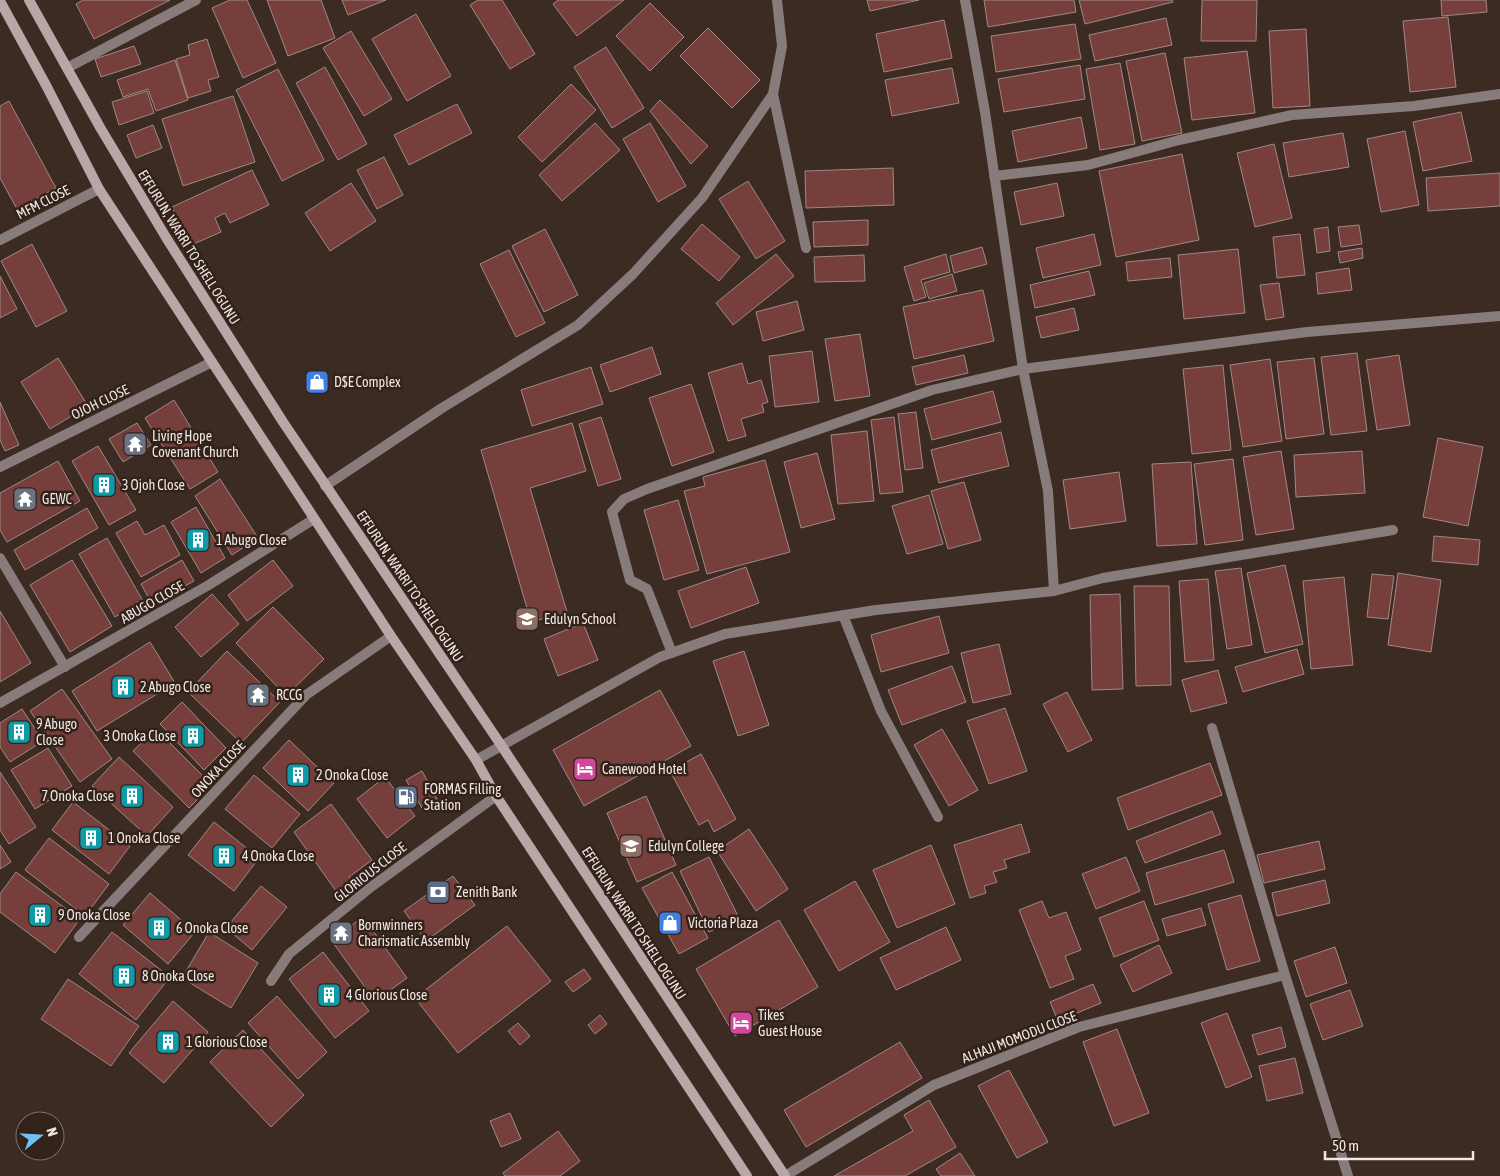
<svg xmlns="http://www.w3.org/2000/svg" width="1500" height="1176" font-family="'Asap Condensed',sans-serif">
<rect width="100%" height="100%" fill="#3c2b23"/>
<path fill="#763f3b" stroke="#9f8886" d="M83,0H170L94,39L76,4Z
M230,0H247L276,63L243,78L212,8Z
M267,0H321L335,38L288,56Z
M342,0H386L348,15Z
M478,0H502L535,54L510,69L470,5Z
M558,0H624L577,36L553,4Z
M867,0H919L870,11Z
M984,0H1074L1076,12L988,27Z
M1079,0H1172L1173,2L1085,24Z
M1202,0H1257L1256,41H1201Z
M1441,0H1486L1487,12L1442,16Z
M650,3L684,37L650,71L616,36Z
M416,14L451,76L407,101L372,39Z
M1448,17L1456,87L1410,92L1403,21Z
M1166,18L1172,45L1095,61L1089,35Z
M944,20L952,58L884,72L876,34Z
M1075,24L1081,59L996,72L991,36Z
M708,28L760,80L732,108L680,56Z
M1306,29L1310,106L1273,108L1269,31Z
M351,31L392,99L364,116L323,48Z
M207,39L219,77L208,80L211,91L188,98L176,59L190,55L188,45Z
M134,46L141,64L101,77L95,59Z
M606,47L644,108L612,128L574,67Z
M1247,51L1255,113L1192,120L1184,58Z
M1165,53L1182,133L1142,141L1126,61Z
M175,60L188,100L156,111L148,89L123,97L117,80Z
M1120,63L1135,144L1100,150L1086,69Z
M1080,65L1085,99L1004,112L998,79Z
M325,67L367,144L338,160L296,83Z
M952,68L959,103L892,116L885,80Z
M278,69L324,160L282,181L236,90Z
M571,84L596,110L542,162L518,137Z
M147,91L154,113L119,125L112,102Z
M233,96L255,162L183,186L162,119Z
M660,100L708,146L691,164L650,111Z
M9,101L56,188L17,209L0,178V106Z
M457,104L472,133L409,165L394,135Z
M1461,112L1472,161L1423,171L1413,122Z
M1081,117L1087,148L1018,162L1012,131Z
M595,123L620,150L562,201L539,175Z
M650,123L686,186L658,202L623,139Z
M153,125L162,148L136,158L127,135Z
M1405,131L1419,205L1381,212L1367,139Z
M1343,133L1349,167L1289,177L1283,143Z
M1274,144L1292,218L1255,227L1237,153Z
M1182,154L1199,240L1116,257L1099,171Z
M384,157L403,195L377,209L357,170Z
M893,168L894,205L806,208L805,171Z
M252,170L269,205L230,223L225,213L215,218L221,232L189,246L172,207Z
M1500,173V206L1428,211L1426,178Z
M748,181L785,241L756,259L719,199Z
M351,183L376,221L330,251L305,213Z
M1057,183L1064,216L1021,225L1014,192Z
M868,220V245L814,247L813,222Z
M702,224L740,257L719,281L681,249Z
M1359,225L1362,244L1341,247L1338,227Z
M1328,227L1330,251L1317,253L1314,229Z
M545,229L578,295L544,312L512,246Z
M1094,234L1101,265L1043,278L1036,248Z
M1300,234L1305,275L1277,278L1273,237Z
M32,244L67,311L36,327L1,261Z
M982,247L987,264L954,273L950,256Z
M1362,248L1363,258L1340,263L1338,252Z
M1238,249L1245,313L1184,319L1178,255Z
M509,250L545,323L516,337L480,264Z
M776,254L794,276L733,325L716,303Z
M946,254L950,272L921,280L926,297L914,301L904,267Z
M864,255L865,281L815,282L814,257Z
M1170,258L1172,277L1128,281L1126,262Z
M1349,268L1352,290L1318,294L1316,273Z
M1089,271L1095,295L1035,308L1030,285Z
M952,274L957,291L929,299L924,283Z
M0,276L17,309L0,318Z
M1279,283L1284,317L1266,320L1260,285Z
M983,290L994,341L914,359L903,307Z
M797,301L804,330L763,341L756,312Z
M1074,308L1079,330L1041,338L1036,317Z
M860,334L870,396L835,401L825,339Z
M652,347L661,374L610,392L600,365Z
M812,351L819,402L775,407L769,356Z
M1357,353L1367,431L1331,435L1321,357Z
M964,355L968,373L916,385L912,367Z
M1399,355L1410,425L1377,430L1366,360Z
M58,358L88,406L50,429L21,382Z
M1314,358L1324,434L1286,439L1277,362Z
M1270,359L1282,441L1243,447L1230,365Z
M742,363L748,384L761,380L768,402L762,404L764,412L741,419L746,436L728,441L708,373Z
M1223,365L1231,450L1192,454L1183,369Z
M591,367L603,404L532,426L521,390Z
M691,384L714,452L672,466L649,398Z
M993,391L1001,422L932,440L924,409Z
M174,400L218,472L190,489L145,418Z
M0,402L19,445L5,451L0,440Z
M916,412L923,468L905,470L898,414Z
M601,417L621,479L598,486L579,424Z
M894,417L903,492L880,494L871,420Z
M137,423L151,445L123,462L109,439Z
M572,423L586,471L530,488L567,612L531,622L481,450Z
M867,431L874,501L838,504L831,435Z
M1001,432L1009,466L939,483L931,450Z
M1438,438L1483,447L1468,526L1423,517Z
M98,446L136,510L109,525L72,461Z
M1281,451L1294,529L1256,535L1243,457Z
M1362,451L1365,493L1296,497L1294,455Z
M817,453L835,519L801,528L784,462Z
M1233,459L1243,540L1205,545L1194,464Z
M765,460L790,552L707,574L684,491L705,486L703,477Z
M58,461L80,501L7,542L0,530V493Z
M1191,462L1197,544L1157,546L1152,464Z
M1119,472L1126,521L1070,529L1063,480Z
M220,479L258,538L232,555L195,496Z
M964,482L981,540L948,549L931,491Z
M929,495L943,544L907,554L892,506Z
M678,500L699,570L664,580L644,510Z
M196,507L225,558L201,573L171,522Z
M87,508L98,528L25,570L14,550Z
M137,521L145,535L164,525L180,555L141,577L116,533Z
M1434,536L1480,540L1478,565L1432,561Z
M107,538L143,601L115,617L79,554Z
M72,560L112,626L70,652L30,585Z
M182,560L194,581L152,604L141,584Z
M273,560L293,586L247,621L228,595Z
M1285,565L1303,644L1265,653L1247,573Z
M746,567L759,603L691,628L678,591Z
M1241,568L1252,645L1227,649L1215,571Z
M1398,573L1441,580L1431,652L1388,645Z
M1372,574L1394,576L1388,619L1367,617Z
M1344,577L1353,665L1311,669L1303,581Z
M1208,579L1214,660L1185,662L1179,581Z
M1134,586H1169L1171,685L1136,686Z
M212,594L239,624L201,657L175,627Z
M1120,594L1123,689L1092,690L1090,595Z
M273,607L324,659L286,696L236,643Z
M0,611L31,663L0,682Z
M939,616L949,653L881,672L871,635Z
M583,623L598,660L558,676L544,639Z
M150,642L175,683L97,731L72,691Z
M999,644L1011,694L973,703L961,653Z
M1297,649L1304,674L1243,692L1235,667Z
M227,651L280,702L241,743L188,692Z
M744,651L769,725L738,736L713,661Z
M952,666L966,702L902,725L888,690Z
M1218,670L1227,703L1191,712L1182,680Z
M62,689L112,759L80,782L30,711Z
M660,690L691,746L584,806L553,750Z
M1067,692L1092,740L1068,752L1043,704Z
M182,702L226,748L204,770L160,724Z
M1005,708L1027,771L989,784L967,721Z
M22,709L43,741L10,762L0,747V723Z
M156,729L212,785L189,808L133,751Z
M942,729L978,790L949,806L914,745Z
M289,740L334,783L308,811L263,768Z
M48,748L72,786L35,809L11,770Z
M701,754L736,819L714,832L708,820L699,825L670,771Z
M119,757L173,807L147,836L92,786Z
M1210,763L1222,795L1128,830L1117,798Z
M422,771L438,801L423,810L406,780Z
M0,772L36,827L9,844L0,830Z
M254,775L300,814L272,848L225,809Z
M385,777L415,816L387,838L357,799Z
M646,796L676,865L637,882L607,813Z
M73,802L130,846L109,874L52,830Z
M331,804L372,860L349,877L356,888L341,898L294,832Z
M1212,811L1221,834L1145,863L1136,841Z
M214,822L259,858L234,891L188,855Z
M1021,824L1030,852L1004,860L1007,868L993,872L997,882L984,886L986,893L970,898L954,845Z
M749,829L788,889L756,911L717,851Z
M49,838L109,884L85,916L25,870Z
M1319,841L1325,869L1264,883L1257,855Z
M0,845L11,862L0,869Z
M931,845L955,904L897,928L873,870Z
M1224,850L1234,882L1155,905L1146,873Z
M709,857L739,918L709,932L680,871Z
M1126,857L1140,891L1096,909L1082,874Z
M16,872L80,919L55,953L0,912V894Z
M672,872L708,938L679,954L642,888Z
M453,876L475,905L426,941L404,911Z
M1325,880L1330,903L1277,916L1272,893Z
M855,881L890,942L839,971L804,910Z
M261,886L287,907L252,950L226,928Z
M150,893L195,932L168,964L123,925Z
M1241,895L1260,961L1227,970L1208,904Z
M1042,901L1049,918L1066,912L1081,950L1065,956L1074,979L1050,988L1019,910Z
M1144,901L1159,940L1114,957L1099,918Z
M1201,908L1206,925L1167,936L1162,919Z
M363,917L407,978L375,1001L331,940Z
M779,920L818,987L735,1036L696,969Z
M507,926L551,981L458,1053L415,998Z
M946,927L961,960L896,990L880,958Z
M112,932L170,977L136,1020L79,974Z
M209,932L258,963L231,1008L182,978Z
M1159,945L1172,973L1133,992L1120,965Z
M1335,947L1347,983L1306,997L1294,961Z
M323,952L369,1011L335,1038L289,979Z
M584,969L591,979L573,992L565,982Z
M68,979L139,1026L111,1066L41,1019Z
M1093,984L1101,1003L1058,1021L1050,1002Z
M1350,990L1363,1026L1323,1040L1310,1004Z
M277,996L327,1052L298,1079L248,1023Z
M173,1001L208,1032L164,1083L129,1053Z
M1227,1013L1252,1077L1226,1088L1201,1023Z
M600,1015L607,1024L595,1034L588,1025Z
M518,1023L530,1036L520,1045L508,1031Z
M1281,1027L1286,1047L1258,1055L1252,1035Z
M1117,1029L1149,1113L1114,1126L1083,1042Z
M243,1030L304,1095L271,1127L210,1062Z
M900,1042L922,1078L806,1147L784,1110Z
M1295,1058L1303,1093L1267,1101L1259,1066Z
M1009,1070L1048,1142L1017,1158L978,1086Z
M929,1100L956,1147L905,1176H834L913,1131L904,1115Z
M510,1113L521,1139L501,1147L490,1121Z
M558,1131L580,1161L560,1176H505L503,1173Z
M960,1153L975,1176H941L936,1169Z"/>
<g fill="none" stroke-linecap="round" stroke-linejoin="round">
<path stroke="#877c7b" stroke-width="10" d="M965,0L985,112L1023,369L1048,491L1054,591
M67,68L196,0
M773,94L806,248
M994,176L1088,165L1179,140L1292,115L1414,106L1500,94
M0,240L99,189
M0,467L212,362
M325,486L442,408L578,325L633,274L702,198L773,94L782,46L777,0
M0,558L65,667
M843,615L881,711L938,817
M672,653L647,589L630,580L612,512L624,499L647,489L932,390L1023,369L1307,332L1500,316
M0,703L207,586L314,519
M1212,728L1285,975L1348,1176
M476,760L660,657L725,634L876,610L1054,591L1103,578L1393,530
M79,937L306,695L391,636
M271,981L289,954L371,887L496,796
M785,1176L934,1085L1079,1027L1285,975"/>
<path stroke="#b8a7a6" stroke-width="10" d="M29,0L101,129L167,239L283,422L501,745L785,1176
M0,1L47,87L99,189L391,636L476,760L496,796L747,1176"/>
</g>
<defs>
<g id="shop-square" transform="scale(1.25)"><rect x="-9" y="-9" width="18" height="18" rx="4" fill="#3f7fe0" stroke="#31221a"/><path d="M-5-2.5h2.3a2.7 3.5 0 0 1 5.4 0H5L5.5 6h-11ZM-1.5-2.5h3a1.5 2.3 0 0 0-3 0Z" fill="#fff"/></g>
<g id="temple-square" transform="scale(1.25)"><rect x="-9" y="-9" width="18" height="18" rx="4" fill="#6b7280" stroke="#31221a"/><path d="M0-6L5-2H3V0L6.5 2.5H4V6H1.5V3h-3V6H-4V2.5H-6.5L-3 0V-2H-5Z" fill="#fff"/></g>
<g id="building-square" transform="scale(1.25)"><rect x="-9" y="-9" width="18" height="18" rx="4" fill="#0f9aa8" stroke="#31221a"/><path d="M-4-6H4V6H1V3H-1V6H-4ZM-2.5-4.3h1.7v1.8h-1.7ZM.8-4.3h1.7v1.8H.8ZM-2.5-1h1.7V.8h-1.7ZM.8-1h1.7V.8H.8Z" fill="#fff"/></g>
<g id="school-square" transform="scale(1.25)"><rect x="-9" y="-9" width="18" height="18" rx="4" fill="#8d6e63" stroke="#31221a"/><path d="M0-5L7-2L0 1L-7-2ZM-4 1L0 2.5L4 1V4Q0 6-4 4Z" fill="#fff"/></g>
<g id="hotel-square" transform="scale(1.25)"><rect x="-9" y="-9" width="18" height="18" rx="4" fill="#d1479c" stroke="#31221a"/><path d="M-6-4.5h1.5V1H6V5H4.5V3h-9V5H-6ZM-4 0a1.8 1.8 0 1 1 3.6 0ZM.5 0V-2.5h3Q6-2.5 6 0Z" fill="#fff"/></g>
<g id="fuel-square" transform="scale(1.25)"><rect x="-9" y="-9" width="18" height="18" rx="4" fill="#5c6f8a" stroke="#31221a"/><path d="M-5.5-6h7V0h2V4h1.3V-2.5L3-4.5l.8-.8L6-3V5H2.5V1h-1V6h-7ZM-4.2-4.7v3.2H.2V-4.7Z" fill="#fff"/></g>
<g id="university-square" transform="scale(1.25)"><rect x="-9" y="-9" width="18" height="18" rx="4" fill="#8d6e63" stroke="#31221a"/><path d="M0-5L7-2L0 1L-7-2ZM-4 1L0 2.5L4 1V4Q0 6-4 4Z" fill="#fff"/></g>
<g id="bank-square" transform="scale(1.25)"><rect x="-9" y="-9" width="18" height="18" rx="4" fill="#5c6f8a" stroke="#31221a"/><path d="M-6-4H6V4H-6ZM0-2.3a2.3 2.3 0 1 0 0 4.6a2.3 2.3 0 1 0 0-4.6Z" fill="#fff"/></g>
</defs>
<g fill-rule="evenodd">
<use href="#shop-square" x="317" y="382"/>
<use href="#temple-square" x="135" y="444"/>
<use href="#building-square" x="104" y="485"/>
<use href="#temple-square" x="25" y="499"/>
<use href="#building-square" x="198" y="540"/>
<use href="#school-square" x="527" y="619"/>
<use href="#building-square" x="123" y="687"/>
<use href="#temple-square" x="258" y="695"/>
<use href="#building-square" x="19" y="732"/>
<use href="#building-square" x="193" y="736"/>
<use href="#hotel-square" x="585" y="769"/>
<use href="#building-square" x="298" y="775"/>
<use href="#building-square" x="132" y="796"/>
<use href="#fuel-square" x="406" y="797"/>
<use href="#building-square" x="91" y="838"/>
<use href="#university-square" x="631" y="846"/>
<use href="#building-square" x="224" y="856"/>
<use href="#bank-square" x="438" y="892"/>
<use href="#building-square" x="40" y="915"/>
<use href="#shop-square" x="670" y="923"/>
<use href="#building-square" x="159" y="928"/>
<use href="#temple-square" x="341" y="933"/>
<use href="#building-square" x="124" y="976"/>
<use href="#building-square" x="329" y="995"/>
<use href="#hotel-square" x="741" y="1023"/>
<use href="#building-square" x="168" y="1042"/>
</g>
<g text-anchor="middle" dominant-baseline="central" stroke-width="5" stroke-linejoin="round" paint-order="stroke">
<g font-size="14" fill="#f1e6e1" stroke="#31221a">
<text transform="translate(43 202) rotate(-27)">MFM CLOSE</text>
<text transform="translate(189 247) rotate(58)">EFFURUN, WARRI TO SHELL OGUNU</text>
<text transform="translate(100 402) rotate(-26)">OJOH CLOSE</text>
<text transform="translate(410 586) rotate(56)">EFFURUN, WARRI TO SHELL OGUNU</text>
<text transform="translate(152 602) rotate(-30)">ABUGO CLOSE</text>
<text transform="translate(218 769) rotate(-47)">ONOKA CLOSE</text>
<text transform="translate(370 872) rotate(-38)">GLORIOUS CLOSE</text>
<text transform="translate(634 923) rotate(57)">EFFURUN, WARRI TO SHELL OGUNU</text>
<text transform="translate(1019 1037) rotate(-21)">ALHAJI MOMODU CLOSE</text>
</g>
<g font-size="14" fill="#f1e6e1" stroke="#31221a" text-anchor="start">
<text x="334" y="382">D$E Complex</text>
<text x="152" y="436">Living Hope<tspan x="152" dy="16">Covenant Church</tspan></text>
<text x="122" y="485">3 Ojoh Close</text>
<text x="42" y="499">GEWC</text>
<text x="216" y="540">1 Abugo Close</text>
<text x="544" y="619">Edulyn School</text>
<text x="140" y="687">2 Abugo Close</text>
<text x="276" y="695">RCCG</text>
<text x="36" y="724">9 Abugo<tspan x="36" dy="16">Close</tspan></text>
<text x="176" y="736" text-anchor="end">3 Onoka Close</text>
<text x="602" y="769">Canewood Hotel</text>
<text x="316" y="775">2 Onoka Close</text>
<text x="424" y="789">FORMAS Filling<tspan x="424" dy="16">Station</tspan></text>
<text x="114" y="796" text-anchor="end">7 Onoka Close</text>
<text x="108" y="838">1 Onoka Close</text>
<text x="648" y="846">Edulyn College</text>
<text x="242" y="856">4 Onoka Close</text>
<text x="456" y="892">Zenith Bank</text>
<text x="58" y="915">9 Onoka Close</text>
<text x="688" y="923">Victoria Plaza</text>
<text x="358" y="925">Bornwinners<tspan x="358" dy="16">Charismatic Assembly</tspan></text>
<text x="176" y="928">6 Onoka Close</text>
<text x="142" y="976">8 Onoka Close</text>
<text x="346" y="995">4 Glorious Close</text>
<text x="758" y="1015">Tikes<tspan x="758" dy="16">Guest House</tspan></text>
<text x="186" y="1042">1 Glorious Close</text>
</g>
</g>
<g transform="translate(40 1136) rotate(72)"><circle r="24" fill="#31221a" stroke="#7e706a"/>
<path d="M0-4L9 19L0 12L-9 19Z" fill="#70c2f4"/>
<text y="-8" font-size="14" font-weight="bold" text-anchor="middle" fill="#f1e6e1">N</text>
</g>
<path d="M1325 1151v8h148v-8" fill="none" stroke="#f1e6e1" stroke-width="2.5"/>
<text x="1332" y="1151" font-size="15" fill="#f1e6e1" stroke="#31221a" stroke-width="4" paint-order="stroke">50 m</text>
</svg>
